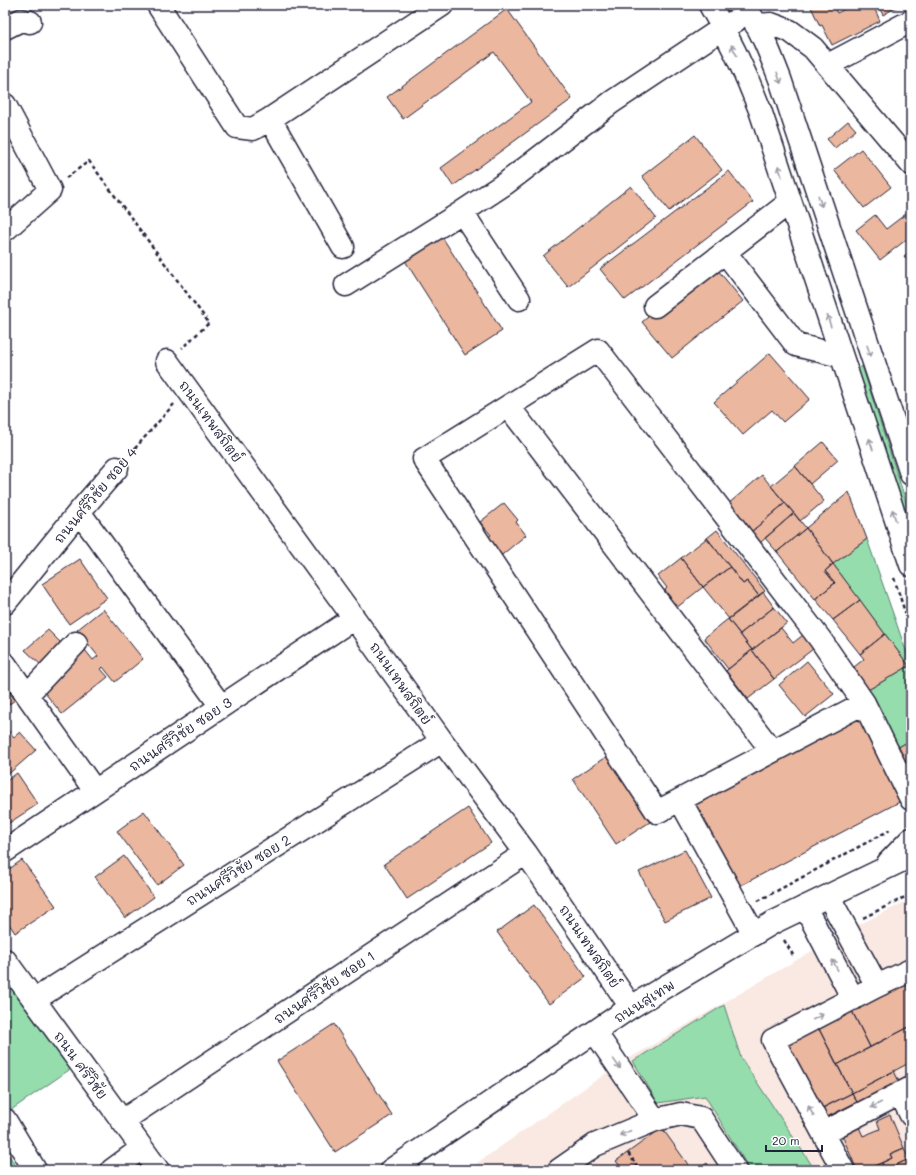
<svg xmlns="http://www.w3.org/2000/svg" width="916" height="1175" font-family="Mali,'Playpen Sans Thai',sans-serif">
<rect width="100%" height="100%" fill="#fff"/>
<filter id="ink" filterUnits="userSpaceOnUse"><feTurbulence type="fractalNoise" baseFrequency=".025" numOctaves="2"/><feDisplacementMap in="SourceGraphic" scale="8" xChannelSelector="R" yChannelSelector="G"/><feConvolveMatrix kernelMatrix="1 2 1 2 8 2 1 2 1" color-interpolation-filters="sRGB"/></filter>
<g filter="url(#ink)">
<path fill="#f9e9e2" d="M911,899V1170H467L618,1065L846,931Z"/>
<path fill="#95ddac" stroke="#5c8074" d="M862,366L911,517V541L855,372Z
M867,539L911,665V740L895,749L868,690L909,666L833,564Z
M5,979L72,1068L11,1110L5,1101Z
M724,1005L741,1058L815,1170H750L705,1096L658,1103L633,1061Z
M5,1150L19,1170H5Z"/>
<path fill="#ebb79e" stroke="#22223b" d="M810,5H833L837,13L849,7L847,5H873L880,21L832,45L822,25L820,26Z
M878,5H900L883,15Z
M507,9L572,99L453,186L441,168L531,102L494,52L403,119L387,97Z
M848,121L856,130L835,148L827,139Z
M695,135L722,170L669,211L642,176Z
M861,149L891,187L864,208L834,170Z
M729,171L753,202L625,300L600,269Z
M631,186L656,218L568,287L543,256Z
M911,210V236L880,260L856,230L875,215L886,229Z
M439,232L502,331L465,355L402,256Z
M911,250V265L904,256Z
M713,264L743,301L672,358L642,322Z
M770,353L810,399L783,422L772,410L743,435L714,402Z
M823,442L838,460L810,484L795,466Z
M795,466L824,501L800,521L771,486Z
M762,475L785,503L751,532L727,505Z
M849,492L867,539L833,564L806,528Z
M504,503L518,520L516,522L526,535L497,559L482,542L491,535L480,522Z
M785,503L794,513L760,543L751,532Z
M794,513L806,528L777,552L765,538Z
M806,528L833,564L825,571L835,583L815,599L777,552Z
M717,530L765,591L759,596L747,581L743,584L707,538Z
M707,538L730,567L703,587L681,558Z
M681,558L703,587L671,612L664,604L671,598L665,590L667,588L658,576Z
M80,559L107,598L69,624L42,584Z
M833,564L860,600L833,620L815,599L835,583L825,571Z
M730,567L743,584L747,581L759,596L729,619L703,587Z
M763,592L774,607L740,634L728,619Z
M860,600L885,634L860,654L833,620Z
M774,607L787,623L752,650L740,634Z
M103,609L143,659L115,682L103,667L101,669L108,677L62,714L40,687L85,650L93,660L98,656L77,630Z
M728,619L752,650L728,669L704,638Z
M781,628L793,643L803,635L813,649L774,679L752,650Z
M48,630L64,646L42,666L25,650Z
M885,634L909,666L868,690L854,667L864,659L860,654Z
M752,650L774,679L748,699L726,671Z
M807,661L834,694L805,717L779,685Z
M5,686L15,700L5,707Z
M860,718L903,800L736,888L693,806Z
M5,727L14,737L20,732L36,750L5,777Z
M911,740V781L895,749Z
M607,756L650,822L616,844L573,779Z
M17,773L38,804L9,823L5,818V782Z
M468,808L491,843L407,899L384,864Z
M144,811L184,865L157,885L117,831Z
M685,850L711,898L665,921L639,872Z
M124,856L154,897L125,918L95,877Z
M22,860L56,906L15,933L5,918V872Z
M534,905L586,977L549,1004L497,932Z
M911,976V1026L870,1047L850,1007Z
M850,1007L870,1047L837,1065L817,1025Z
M334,1024L392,1115L335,1152L277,1061Z
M817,1025L852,1093L814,1112L779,1044Z
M911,1026V1062L852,1093L837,1065Z
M894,1071L902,1088L861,1109L852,1093Z
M852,1093L857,1102L827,1117L823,1108Z
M890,1115L904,1148L890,1154L892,1158L865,1170H857L841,1133L858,1125L863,1136L880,1129L877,1121Z
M662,1128L692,1170H623L616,1161Z
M904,1148L909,1159L885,1170L882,1163L892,1158L890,1154Z
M909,1159L911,1163V1170H885Z
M707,1163L711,1170H698Z
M882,1163L885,1170H865Z"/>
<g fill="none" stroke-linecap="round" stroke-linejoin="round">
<g stroke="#22223b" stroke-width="25">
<path id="minor" d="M158,5L237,127L253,129L270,119
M710,5C730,39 746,74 760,110L911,565
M744,5C760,27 770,53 780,79L911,474
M756,25L771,24L790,31L813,48L911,164
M5,28L21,20L30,22
M828,65L911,21
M5,105L50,190L5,230
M343,247L270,119L442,5
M725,252L796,345L841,356
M346,285L462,212
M519,299L462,212L506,183L612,102L723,28L735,21
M655,306L790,202
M167,361L354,618L442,741L526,853L631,1007
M509,407L772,751
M79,512L221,706
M5,603L79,512L117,468
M5,664L95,791
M27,695L76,643
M864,703L657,812L424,459L598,350L820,639L864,703L911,799
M680,800L754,934
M5,851L354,618
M829,897L877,986
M805,907L853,999
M5,960L158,1170
M34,1000L442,741
M595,1032L655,1120
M900,1093L911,1115
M5,1120L35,1170
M122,1121L526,853
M823,1133L911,1088
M112,1170L142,1148
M559,1170L595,1145L655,1120L681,1114L701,1118L735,1170
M843,1170L773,1040L877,986L911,970"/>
</g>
<g stroke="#22223b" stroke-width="25">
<path id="major" d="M888,863L911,839
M391,1170L631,1007L774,922L911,856"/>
</g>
<path stroke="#22223b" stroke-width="2.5" stroke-dasharray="4 3" stroke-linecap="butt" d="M66,178L89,161L209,323L182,348
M130,454L174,404
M894,578L911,631
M758,901L890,830
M863,918L911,894
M784,940L793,955
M628,1153L640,1170"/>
<use href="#minor" stroke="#fff" stroke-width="22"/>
<use href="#major" stroke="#fff" stroke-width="22"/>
</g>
<defs><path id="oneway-shaft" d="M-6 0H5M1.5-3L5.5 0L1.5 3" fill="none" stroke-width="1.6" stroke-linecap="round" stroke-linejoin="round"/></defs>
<g stroke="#9c9ca7">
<use href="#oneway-shaft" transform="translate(734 50) rotate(-117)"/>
<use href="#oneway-shaft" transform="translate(779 78) rotate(71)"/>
<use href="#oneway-shaft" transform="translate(780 171) rotate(-108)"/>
<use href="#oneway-shaft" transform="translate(820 201) rotate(72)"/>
<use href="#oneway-shaft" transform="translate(829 321) rotate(-108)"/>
<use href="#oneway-shaft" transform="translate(869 351) rotate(71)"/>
<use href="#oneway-shaft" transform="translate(871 444) rotate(-108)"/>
<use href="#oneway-shaft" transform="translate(894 515) rotate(-108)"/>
<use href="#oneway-shaft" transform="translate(835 965) rotate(-118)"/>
<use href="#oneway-shaft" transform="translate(818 1017) rotate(-27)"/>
<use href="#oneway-shaft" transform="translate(617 1064) rotate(55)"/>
<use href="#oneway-shaft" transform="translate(876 1105) rotate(153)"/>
<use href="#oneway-shaft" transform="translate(811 1111) rotate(-118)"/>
<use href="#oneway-shaft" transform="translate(625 1133) rotate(157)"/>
</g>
</g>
<g text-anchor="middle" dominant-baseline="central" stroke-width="3" stroke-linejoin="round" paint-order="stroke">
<g font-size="14" fill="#22223b" stroke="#fff">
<text transform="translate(211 421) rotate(54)">ถนนเทพสถิตย์</text>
<text transform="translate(95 495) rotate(-50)">ถนนศรีวิชัย ซอย 4</text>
<text transform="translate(401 683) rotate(55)">ถนนเทพสถิตย์</text>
<text transform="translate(180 734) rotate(-34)">ถนนศรีวิชัย ซอย 3</text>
<text transform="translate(238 870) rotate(-32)">ถนนศรีวิชัย ซอย 2</text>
<text transform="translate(590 946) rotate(56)">ถนนเทพสถิตย์</text>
<text transform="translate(324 987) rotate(-34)">ถนนศรีวิชัย ซอย 1</text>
<text transform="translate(644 1001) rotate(-32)">ถนนสุเทพ</text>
<text transform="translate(81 1065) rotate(54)">ถนน ศรีวิชัย</text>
</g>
</g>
<rect width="916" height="1175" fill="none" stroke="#fff" stroke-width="20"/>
<rect x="10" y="10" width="896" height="1155" fill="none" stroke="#22223b" stroke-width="1.5" filter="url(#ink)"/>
<path d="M766 1145v6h56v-6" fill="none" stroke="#22223b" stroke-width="2"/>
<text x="772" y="1145" font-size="12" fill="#22223b" stroke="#ffffff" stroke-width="3" paint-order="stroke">20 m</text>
</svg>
